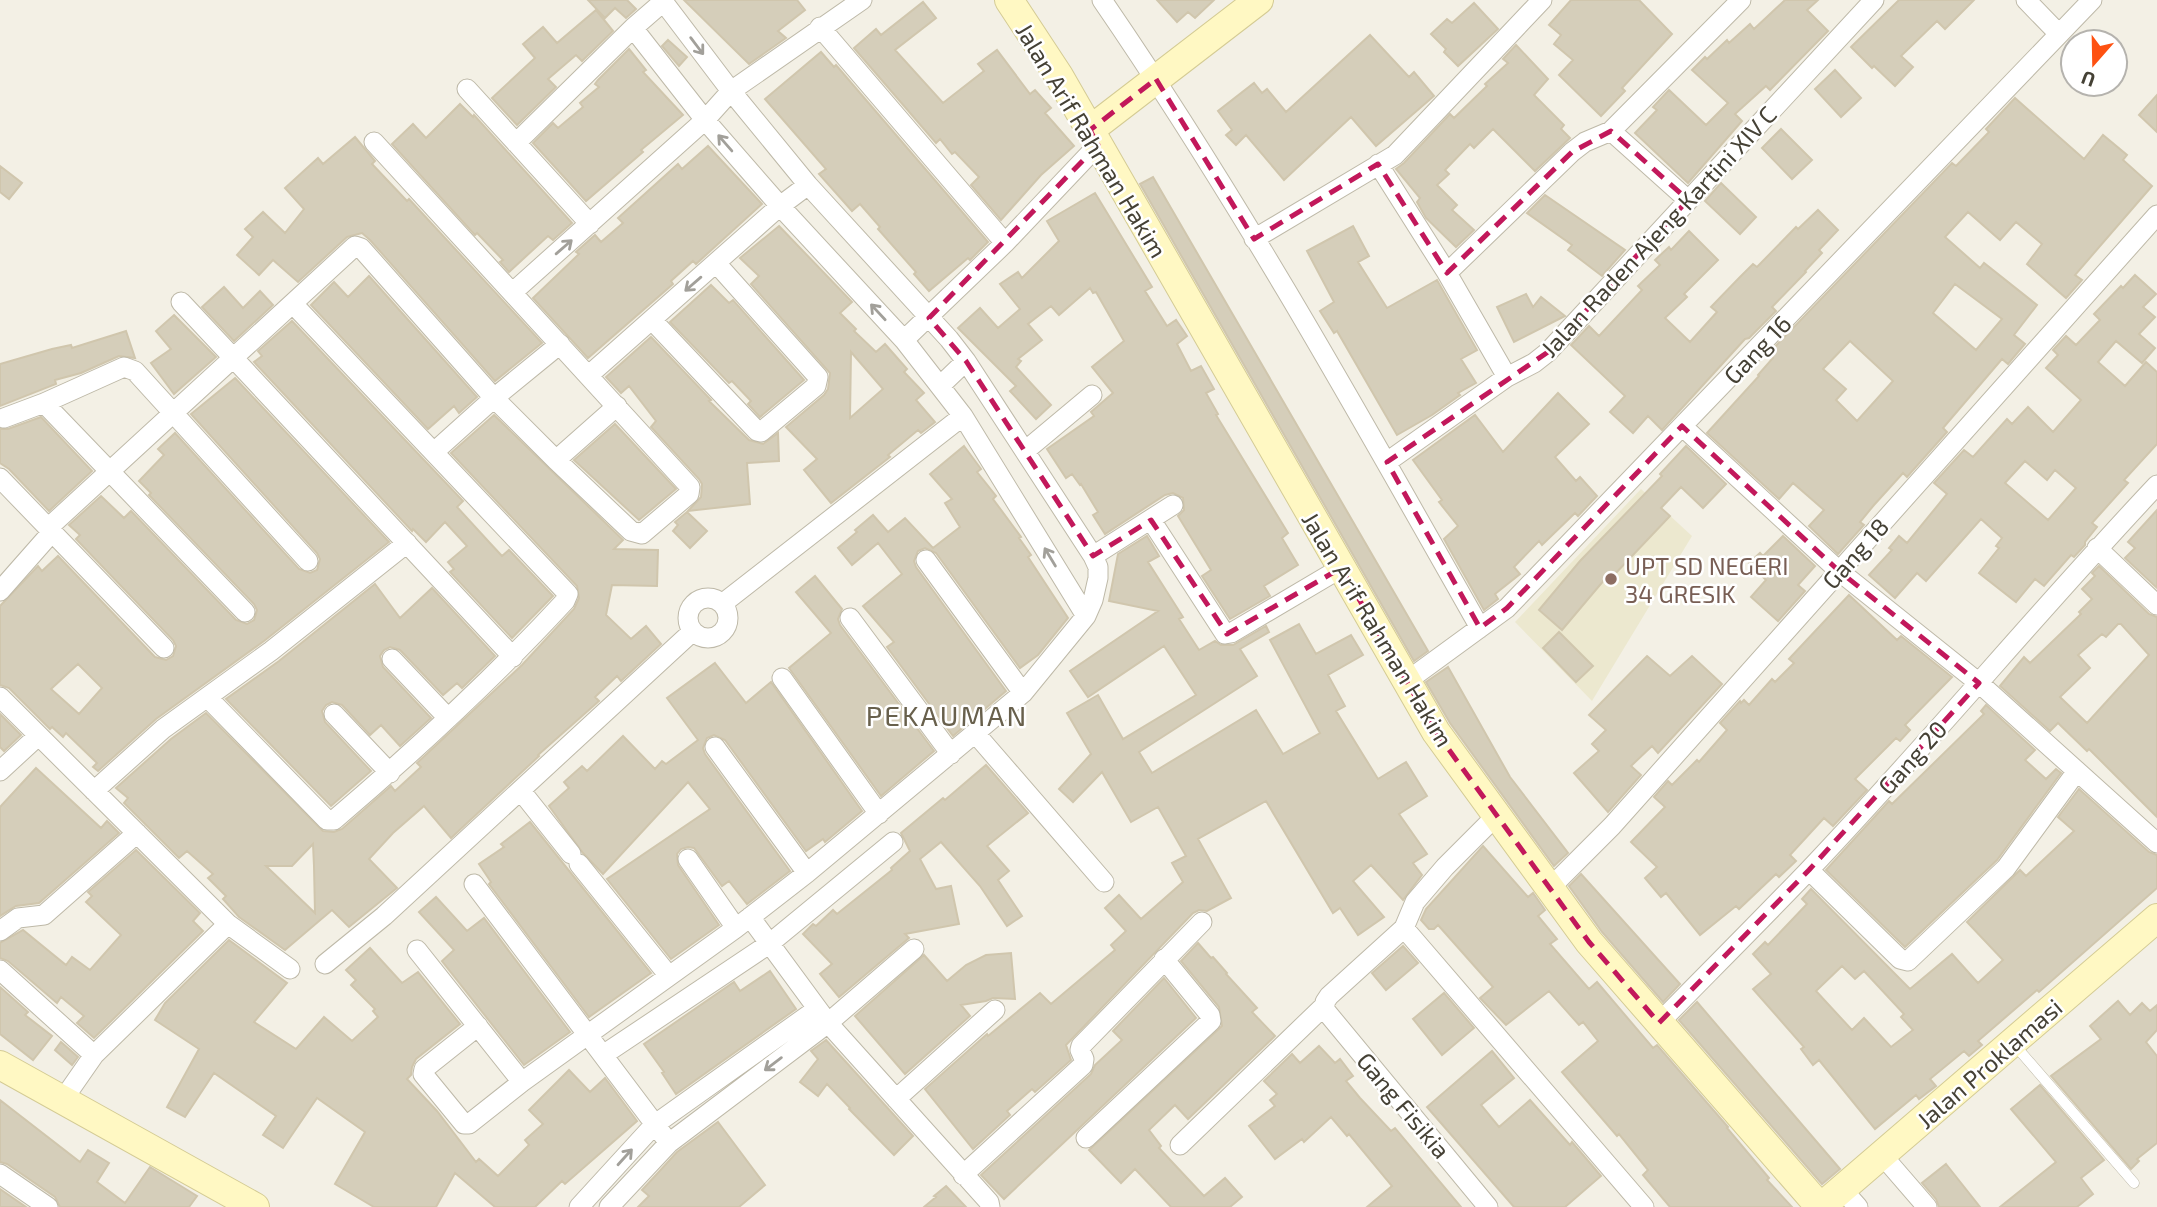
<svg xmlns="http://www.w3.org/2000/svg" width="2157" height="1207" font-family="'Exo 2',sans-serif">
<rect width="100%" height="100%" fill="#f3f0e5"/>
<path fill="#ece8cf" d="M1641,489L1692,536L1592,701L1515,622Z"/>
<path fill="#d5ceba" stroke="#d0c6ad" stroke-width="2" fill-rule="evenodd" d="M588,0H627L636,9L626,18L615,8L605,18Z
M684,0H797L805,10L778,31L786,38L749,64Z
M1157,0H1214L1195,18L1188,12L1177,22Z
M1571,0H1639L1672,34L1622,88L1625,91L1601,116L1559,75L1573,60L1554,44L1561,35L1549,25Z
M1785,0H1818L1807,10L1828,31L1770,90L1766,86L1735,114L1742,121L1688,183L1635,133L1657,110L1653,107L1669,90L1706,125L1728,103L1692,70L1705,57L1707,59L1727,40L1729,43L1750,24L1754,29Z
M1899,0H1974L1945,29L1937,21L1901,56L1913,67L1895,86L1874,66L1872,68L1851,47Z
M923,2L936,18L895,50L943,103L984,71L978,64L997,50L1030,94L1035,90L1051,108L1045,113L1074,146L1041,175L1001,220L971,185L979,177L955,152L952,154L940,139L936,143L854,48L876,29L881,35Z
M1474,3L1498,29L1458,66L1444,52L1446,49L1431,34L1447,19L1452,23Z
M596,10L613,31L582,61L576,55L548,79L556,87L517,125L492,98L535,58L523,44L543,27L557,43Z
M1370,35L1409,77L1414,72L1434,96L1376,146L1351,117L1284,180L1246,135L1236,145L1226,135L1232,130L1218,111L1254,83L1262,93L1267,89L1286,112Z
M668,40L687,57L679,66L662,46Z
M1516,45L1548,79L1534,95L1564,125L1561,129L1570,138L1535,171L1493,129L1474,148L1470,144L1445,170L1449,174L1437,185L1457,205L1452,210L1474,230L1456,247L1426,218L1417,202L1420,198L1396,169L1404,163L1450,114L1454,118L1487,86L1485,84L1508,63L1503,59Z
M629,49L646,70L643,72L683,115L641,150L643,152L586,201L533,143L553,123L558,128L583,107L580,103L599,87L595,84L598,80Z
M821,52L834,67L836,65L988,242L970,260L968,258L929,291L914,274L916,272L878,229L880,227L860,204L852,211L819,174L826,169L765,99Z
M1835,70L1861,98L1841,117L1815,89Z
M2157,95V132L2139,115Z
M2015,98L2084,159L2103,135L2127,155L2123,160L2152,186L2075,275L2082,280L2066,298L2027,264L2042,244L2016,222L2000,240L1968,212L1945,237L1980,268L1984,263L2037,305L2014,335L2025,344L2008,364L2002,359L1943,428L1947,432L1907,477L1903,473L1874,505L1860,522L1864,525L1838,554L1809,526L1824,510L1793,483L1779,499L1707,433L1759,376L1758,375L1773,358L1768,354L1952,163L1956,166L1989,132L1986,129ZM1955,284L2002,319L1976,350L1933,313ZM1850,341L1893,381L1857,421L1836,400L1846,389L1823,369Z
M460,104L473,117L474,115L572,223L553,240L548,236L509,272L500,262L503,260L477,233L475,235L392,144L413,124L426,138Z
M1781,129L1812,160L1792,179L1762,148Z
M355,137L375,161L372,164L407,201L409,199L542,343L495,381L370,240L362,233L347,237L298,282L273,260L259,275L237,255L253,237L245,229L263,212L285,233L304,209L285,188L318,158L323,164Z
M708,146L762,204L696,264L693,261L671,281L673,284L588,358L533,298L579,254L576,252L595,235L601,242L623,223L618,218L678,164L682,169Z
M0,166L22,183L9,199L0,192Z
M1153,177L1428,651L1414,661L1140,184Z
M1721,183L1756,217L1740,234L1705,201Z
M1095,193L1152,287L1145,291L1167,326L1176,320L1187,336L1177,344L1191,371L1201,366L1214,389L1206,393L1218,414L1216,415L1288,533L1282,538L1298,565L1264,586L1270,596L1230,619L1202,576L1211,570L1178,516L1184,510L1183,498L1173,493L1165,495L1105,534L1093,515L1098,512L1081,484L1080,485L1072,474L1066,478L1047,449L1094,416L1091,412L1113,393L1092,367L1124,341L1096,292L1093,293L1090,288L1059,315L1051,306L1028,324L1042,340L1018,359L1021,361L1016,367L1051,405L1036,419L1010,391L1016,386L958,328L980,308L998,328L1020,309L1000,284L1018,272L1022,278L1059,241L1047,221Z
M1545,195L1625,250L1602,276L1568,250L1572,245L1527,213Z
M1818,210L1838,230L1819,250L1822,253L1805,271L1806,272L1772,307L1776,311L1749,338L1745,339L1662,430L1648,416L1633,433L1610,412L1625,396L1571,345L1589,326L1599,336L1642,290L1638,286L1660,265L1655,260L1669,247L1671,250L1689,231L1718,260L1684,294L1687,297L1665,318L1690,342L1717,312L1711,307L1740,277L1753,264L1757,267L1796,227L1798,229Z
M779,226L852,302L840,313L856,329L854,331L876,352L885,344L907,369L904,372L924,393L916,400L935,422L921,433L918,430L888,455L890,457L831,503L804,470L817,459L786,427L824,395L828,389L830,373L751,284L759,276L740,258ZM851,352L883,389L850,418Z
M1353,226L1369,256L1358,262L1387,308L1437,280L1477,350L1461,359L1476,383L1458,393L1460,395L1432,415L1397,435L1337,331L1334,333L1320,311L1334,302L1307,251Z
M2135,275L2156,294L2143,307L2155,317L2139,334L2155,348L2142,363L2116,341L2098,362L2125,386L2146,362L2157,372V444L2124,480L2128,483L2092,523L2097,527L2085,542V545L2074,557L2071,555L2044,586L2035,579L2016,602L1979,573L1999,548L1996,546L2002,538L1981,519L1926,581L1917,573L1895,598L1869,575L1892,550L1889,548L1899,536L1907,543L1947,494L1934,483L1964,450L1973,457L2007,419L2012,424L2028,407L2053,432L2081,400L2046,368L2058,355L2053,350L2066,336L2076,345L2100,320L2094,314L2121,286L2123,288ZM2025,461L2047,480L2055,470L2076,488L2048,520L2005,483Z
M369,276L477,397L459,413L454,406L428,429L311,305L334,282L348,297Z
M711,285L729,303L733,300L804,380L760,417L748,404L751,401L732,381L729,383L670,322Z
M224,287L243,308L260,291L273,305L234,341L202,307Z
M1526,294L1533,307L1541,297L1565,316L1514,342L1497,307Z
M174,315L216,357L174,394L151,363L171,349L156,331Z
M292,321L463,501L457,507L489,542L502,556L509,550L553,596L512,638L450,572L454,569L448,562L467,546L445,522L426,542L413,529L412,531L254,362L262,356L258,351Z
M126,331L135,358L119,356L81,373L55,380L56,384L0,406V364L52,349L71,345L72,348Z
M651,337L711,400L709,401L749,440L763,444L778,433L779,461L747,463L750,504L688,511L701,497L702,484L699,479L651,427L656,421L629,386L621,393L606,377Z
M235,378L389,542L264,641L156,719L98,771L93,767L97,763L66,733L63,737L52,727L50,729L9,688L0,685V606L38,566L42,571L58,556L155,657L166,660L173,656L176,646L173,640L76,539L80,535L69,525L101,496L124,518L131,511L236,620L247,624L254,620L257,610L254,604L149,495L151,493L139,481L164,455L158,449L175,433L299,569L310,573L317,570L320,559L317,553L191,414ZM78,664L102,688L79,714L51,689Z
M1558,393L1589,424L1555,457L1576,481L1580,477L1597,496L1578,516L1575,513L1542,545L1539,541L1514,567L1520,574L1495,594L1498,599L1484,610L1444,539L1458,526L1439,502L1442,500L1413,460L1475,415L1503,452Z
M494,415L623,540L614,549L658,550L657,586L612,585L606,615L631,639L646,626L661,644L621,681L617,676L595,697L599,701L538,755L539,756L451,838L424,806L393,833L369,859L397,888L349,927L332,910L285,950L239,917L223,899L226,896L208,878L213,874L187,851L179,858L124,803L128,798L116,788L171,739L206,713L323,831L334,832L342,829L391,786L395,791L421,767L417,763L522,665L574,609L579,598L577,586L451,453ZM313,844L314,866L315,913L266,866H292Z
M41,417L92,471L49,511L9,469L0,463V429H8Z
M615,424L676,489L639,520L574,460Z
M964,446L981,469L977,472L996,496L993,499L1021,537L1019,538L1031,555L1028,557L1068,618L1038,655L1020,668L936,553L925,548L918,551L914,561L916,567L1006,691L953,736L887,647L894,642L863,606L902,574L878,543L852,565L838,548L857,532L855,530L873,515L888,532L905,518L933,548L960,527L945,503L952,499L930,474Z
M1686,446L1726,484L1703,508L1681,487L1661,508L1670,516L1613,576L1610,573L1562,630L1539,610L1580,561L1662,476L1660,474Z
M2157,510V588L2125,558L2135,548L2128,542Z
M687,512L707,531L690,548L673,531L678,525L675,522Z
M1147,536L1159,556L1148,562L1183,617L1179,619L1199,650L1215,641L1221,645H1233L1266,626L1269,632L1240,649L1257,676L1139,752L1152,773L1256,710L1283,754L1320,733L1270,640L1299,624L1316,654L1351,635L1363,655L1328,675L1345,706L1336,711L1378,779L1406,762L1427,796L1399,814L1427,854L1413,863L1422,875L1403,900L1371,865L1353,881L1384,917L1358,935L1340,908L1333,913L1266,801L1198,839L1231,898L1207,911L1199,910L1193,913L1066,1045L1071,1060L1035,1092L1032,1089L1007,1111L1010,1115L973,1149L925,1089L987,1034L988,1036L1040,993L1051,1004L1115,950L1111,945L1126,931L1105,908L1119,895L1141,919L1183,882L1172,863L1186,856L1158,807L1131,822L1102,772L1073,802L1059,789L1091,754L1067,713L1098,695L1123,739L1196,695L1164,646L1088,697L1070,671L1158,611L1109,601L1118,554Z
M1783,536L1815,566L1798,585L1805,591L1778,621L1751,597L1766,580L1749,563L1760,553L1763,556Z
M2099,566L2149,614L2157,617V817L2089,749L2087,751L2058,723L2050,731L2000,686L2024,657L2030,663L2081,614L2079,612L2092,599L2082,589L2095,576L2092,573ZM2118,624H2121L2149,655L2087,723L2060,697L2090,668L2078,655L2102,634L2106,637Z
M815,576L842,609L838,619L840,625L934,751L881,796L789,668L831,633L796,592Z
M375,584L400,618L432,588L495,656L462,688L457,683L443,695L400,650L390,647L384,650L380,656L383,667L431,718L400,746L381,725L370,735L342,705L332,702L326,705L322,711L325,722L371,771L331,806L226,699L279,661Z
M1849,595L1897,640L1901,636L1952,677L1905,725L1910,730L1900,741L1896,738L1855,779L1867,790L1833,826L1824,818L1790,855L1796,861L1779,877L1776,874L1739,909L1736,906L1700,935L1666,893L1661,897L1645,878L1657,867L1631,842L1665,807L1654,797L1668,781L1672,785L1697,760L1699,762L1727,730L1720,723L1740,701L1741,703L1744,700L1749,705L1772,679L1775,682L1794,663L1789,659Z
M1559,632L1593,666L1576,682L1543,648Z
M1647,656L1670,676L1692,656L1722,684L1658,753L1652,746L1631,766L1641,775L1608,812L1574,773L1599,751L1592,744L1606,730L1589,715Z
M715,663L746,703L771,682L862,811L825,842L823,839L806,851L725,740L714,735L707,738L703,748L705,754L790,871L747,904L729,881L722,886L694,848L688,847L681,849L677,854L678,865L719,925L671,959L607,879L710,809L688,782L603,874L583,853L549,806L569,788L564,782L582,766L587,771L623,736L655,769L662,761L666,764L698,740L667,698Z
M1448,667L1510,777L1568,853L1554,866L1450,723L1426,682Z
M1986,705L2035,750L2025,760L2046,779L2056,769L2061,773L1997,860L1905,947L1826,870L1889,801L1892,804L1984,714L1981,711Z
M0,714L21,735L4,751L0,747Z
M986,765L1028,813L987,846L1009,871L998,880L1022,916L1007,926L980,886L941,842L920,859L936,889L951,886L959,924L905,934L909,938L839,997L820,974L832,964L803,934L813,924L816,926L833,910L837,914L892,870L891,868L910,851L901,833L943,798L945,800Z
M36,768L101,828L107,821L119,833L39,903L16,906L0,916V807Z
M2079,789L2149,852L2157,855V888L2039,992L2037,990L1978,1041L1982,1045L1969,1056L1964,1051L1930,1079L1936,1086L1919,1099L1916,1095L1875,1129L1819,1060L1813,1065L1801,1049L1804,1047L1753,989L1771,974L1753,954L1765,942L1768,945L1807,904L1802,899L1811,889L1910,989L1952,954L1978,983L2003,960L1967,922L2020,870L2026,876L2074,831L2058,817ZM1842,966L1855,979L1864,971L1904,1014L1901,1017L1913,1030L1891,1047L1864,1018L1852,1030L1816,991Z
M530,822L651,973L589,1017L489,884L491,882L479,864L504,847L501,844Z
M1483,846L1528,897L1533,893L1545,910L1538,916L1557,939L1550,944L1589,989L1597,982L1653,1048L1657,1045L1728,1127L1727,1128L1769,1178L1767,1180L1792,1207H1670L1643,1175L1648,1170L1619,1134L1617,1136L1562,1072L1598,1041L1583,1022L1579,1025L1549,991L1506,1025L1480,998L1493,987L1438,925L1434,929H1429L1421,920L1426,909Z
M136,850L200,913L193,921L203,931L94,1038L77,1023L84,1016L61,997L57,1003L8,961L0,958V943L23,930L66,965L72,957L90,970L121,935L86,902L92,896L88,892Z
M1581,874L1680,984L1663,1002L1602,932L1569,886Z
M436,897L467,931L484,918L570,1032L524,1065L442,961L454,950L419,912Z
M229,940L287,983L254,1022L296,1049L324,1017L352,1041L378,1017L373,1011L375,1009L351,985L356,980L346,970L370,948L402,983L418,972L460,1024L416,1059L412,1067L411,1075L407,1079L437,1111L476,1162L479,1159L498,1176L529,1145L525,1140L543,1124L529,1110L569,1070L590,1092L605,1078L637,1121L565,1184L562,1181L535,1207H495L455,1173L436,1207H374L335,1184L365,1132L317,1098L283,1148L263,1135L276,1116L214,1073L185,1117L167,1107L199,1049L155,1020L165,1003Z
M1198,943L1211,958L1213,957L1227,973L1226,974L1257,1008L1252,1012L1275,1036L1188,1119L1175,1105L1149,1130L1161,1146L1159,1148L1204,1196L1225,1178L1242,1197L1230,1207H1171L1135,1169L1121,1183L1089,1150L1222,1026L1219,1007L1181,961Z
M1403,946L1418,963L1386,990L1372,973Z
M1011,953L1015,999L993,998L986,1001L961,1005L970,1016L905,1074L855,1016L924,955L947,981L966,965L986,955Z
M770,971L796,1009L676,1094L662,1073L664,1072L644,1044L734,982L740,991Z
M1164,978L1196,1018L1004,1199L981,1175L1091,1074L1095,1065L1122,1040L1113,1031Z
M0,987L28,1012L25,1015L52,1036L33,1060L0,1034Z
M1444,993L1474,1028L1442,1055L1413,1019Z
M2118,1001L2130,1015L2142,1003L2150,1011L2157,1005V1030L2146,1042L2157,1056V1143L2137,1159L2139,1161L2131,1169L2051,1076L2101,1039L2090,1026Z
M1697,1002L1840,1169L1822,1184L1679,1020Z
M826,1040L913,1136L894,1155L849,1109L850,1108L827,1084L818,1096L800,1082L818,1059L811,1051Z
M61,1042L78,1057L72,1065L55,1050Z
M1319,1046L1335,1063L1340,1059L1353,1076L1346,1081L1360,1098L1391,1131L1395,1128L1461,1207H1367L1392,1186L1349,1134L1347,1136L1331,1117L1304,1142L1302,1139L1275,1159L1249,1126L1275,1106L1270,1100L1277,1094L1264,1081L1292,1054L1300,1063Z
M1492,1051L1514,1078L1481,1105L1499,1127L1530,1100L1570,1145L1572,1142L1601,1176L1565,1207H1514L1427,1107Z
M2040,1085L2104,1160L2081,1178L2093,1194L2077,1207H2000L2056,1162L2011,1109Z
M0,1100L80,1162L88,1150L109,1163L97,1182L125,1203L150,1167L197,1196L189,1207H60L55,1197L7,1164L0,1162Z
M718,1122L765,1185L739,1207H638L649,1196L642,1190L656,1175L677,1152Z
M1946,1164L1980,1207H1939L1936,1199L1922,1183Z
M946,1186L966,1207H924L936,1197L934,1196Z
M0,1189L26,1207H0Z"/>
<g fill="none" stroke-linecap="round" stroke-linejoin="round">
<g stroke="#beb9a8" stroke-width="11">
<path id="lane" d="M2013,1043L2134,1183"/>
</g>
<g stroke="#beb9a8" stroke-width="21">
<path id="street" d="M1102,0C1240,201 1360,416 1480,628
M2026,0L2059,34
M820,27L1005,243
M633,28L705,120L780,206L904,340L963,416L1086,616
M467,89L590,224
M1611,131L1741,0
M516,143L633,28L664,1
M1378,164L1447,273L1507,377
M1254,239L1395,155L1542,0
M1447,273L1572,152L1585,142L1611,131L1688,200
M513,292L705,120L731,91L862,0
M181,302L513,657
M652,320L757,431L761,432L816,386L818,377L716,263
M904,340L1005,243L1098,145
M589,375L780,206L808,185
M940,386L966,361
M44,403L245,612
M4,418L44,403L124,367L135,371L308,561
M1682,426L1839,571L1979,683L2157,843
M1025,451L1092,395
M434,452L494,398L560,344
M556,460L617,406
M1387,462L1507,377L1534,363L1548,352L1874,0
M0,478L164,648
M1151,520L1225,634L1231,633L1341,568
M48,528L355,246L361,248L494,398L556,460L631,531L642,534L689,494L690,487L374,142
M2097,548L2157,605
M1093,556L1173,505
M926,560L1023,693
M0,591L52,532
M688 618a20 20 0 1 1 40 0a20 20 0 1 1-40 0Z
M722,604L963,416
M850,618L951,754
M392,659L448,718
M782,678L879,814
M1407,681L1507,608L2092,0
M0,697L228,924L290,969
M207,697L327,820H334C415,751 493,679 565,601L568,594L294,305
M334,714L390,773
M975,733L1104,882
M715,747L807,873
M0,771L38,736
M94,791L163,729L271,651L407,543
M521,791L571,854
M688,859L736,928
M579,864L669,976
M1809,870L1900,959L1908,961L2006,868L2077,771
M474,884L669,1143
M1550,888L1612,826L2157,215
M750,917L828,1023L989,1202L990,1207
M1404,928L1415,902L1445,867L1496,816
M0,931L18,918L44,915L137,833
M417,950L522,1082
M325,964L384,916L693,631
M0,970L94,1055
M1659,1023C1709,972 1759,922 1808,871C1928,745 2038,611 2157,485
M478,1026L424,1069L423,1074L464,1124H469L522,1082L736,928L807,873L1023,693L1086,616L1093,600L1098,578V567L1093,556L966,361L949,339L808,185L731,91L662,0
M603,1055L769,944L893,842
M896,1099L995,1010
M62,1101L94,1055L228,924
M1086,1138L1211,1021L1210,1015L1164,959
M1180,1145L1324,1006
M1882,1155L1927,1207
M0,1174L48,1207
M963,1175L1083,1065L1084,1059L1080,1050L1081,1046L1202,922
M1842,1189L1858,1207
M579,1207L654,1125L817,1009
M609,1207L669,1143L828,1023L914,949
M1488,1207L1325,1010V1002L1329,996L1404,928L1644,1207"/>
</g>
<g stroke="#d4cb94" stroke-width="30">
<path id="secondary" d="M1009,0L1059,76L1436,732L1589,942L1820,1207
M1090,130L1259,0
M0,1065L255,1207
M1821,1207L2157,918"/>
</g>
<use href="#lane" stroke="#fff" stroke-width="10"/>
<use href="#street" stroke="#fff" stroke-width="19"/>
<use href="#secondary" stroke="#fff8c3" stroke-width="28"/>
</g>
<defs><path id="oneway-shaft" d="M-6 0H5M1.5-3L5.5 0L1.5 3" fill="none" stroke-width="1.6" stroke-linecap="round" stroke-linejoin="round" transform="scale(1.75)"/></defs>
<g stroke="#a2a09a">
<use href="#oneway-shaft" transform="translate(697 46) rotate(53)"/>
<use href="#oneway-shaft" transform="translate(725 143) rotate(-131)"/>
<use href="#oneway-shaft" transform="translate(564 247) rotate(-41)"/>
<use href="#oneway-shaft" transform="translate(693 284) rotate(139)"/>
<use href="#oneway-shaft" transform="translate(878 312) rotate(-133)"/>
<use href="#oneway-shaft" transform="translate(1050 557) rotate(-121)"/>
<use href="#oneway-shaft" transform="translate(773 1064) rotate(143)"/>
<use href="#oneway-shaft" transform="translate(625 1157) rotate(-48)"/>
</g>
<path fill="none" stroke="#c2185b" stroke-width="5" stroke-dasharray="14 9" stroke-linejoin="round" d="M1156,79L1254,239L1378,164L1447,273L1572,152L1611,131L1688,200L1548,352L1387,462L1480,628L1507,608L1682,426L1839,571L1979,683L1809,870L1659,1023L1589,942L1436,732L1341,568L1227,634L1151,520L1093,556L966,361L929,318L1098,145L1090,130Z"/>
<circle fill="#8d6e63" stroke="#fff" stroke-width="2.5" cx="1611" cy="579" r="7"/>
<g text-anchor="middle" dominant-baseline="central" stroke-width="5" stroke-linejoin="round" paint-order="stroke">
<g font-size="24" fill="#454135" stroke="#fff">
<text transform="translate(1092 140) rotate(59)">Jalan Arif Rahman Hakim</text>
<text transform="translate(1658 231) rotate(-47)">Jalan Raden Ajeng Kartini XIV C</text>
<text transform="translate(1757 349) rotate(-46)">Gang 16</text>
<text transform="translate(1855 553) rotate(-48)">Gang 18</text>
<text transform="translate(1378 629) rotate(59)">Jalan Arif Rahman Hakim</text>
<text transform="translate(1912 757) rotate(-48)">Gang 20</text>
<text transform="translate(1989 1063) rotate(-41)">Jalan Proklamasi</text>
<text transform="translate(1404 1105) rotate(50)">Gang Fisikia</text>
</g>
<g font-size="24" fill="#785e54" stroke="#fff" text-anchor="start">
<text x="1625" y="565">UPT SD NEGERI<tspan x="1625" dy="28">34 GRESIK</tspan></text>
</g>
<g font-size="28" letter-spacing="2" fill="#68604c" stroke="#fff">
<text x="947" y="715">PEKAUMAN</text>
</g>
</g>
<g transform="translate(2094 63) rotate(200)"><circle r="33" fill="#ffffff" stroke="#b5b3ae" stroke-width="2"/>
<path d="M0-5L12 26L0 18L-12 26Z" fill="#fe5111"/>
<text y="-10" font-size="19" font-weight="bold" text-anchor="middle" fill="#454135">U</text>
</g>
</svg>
